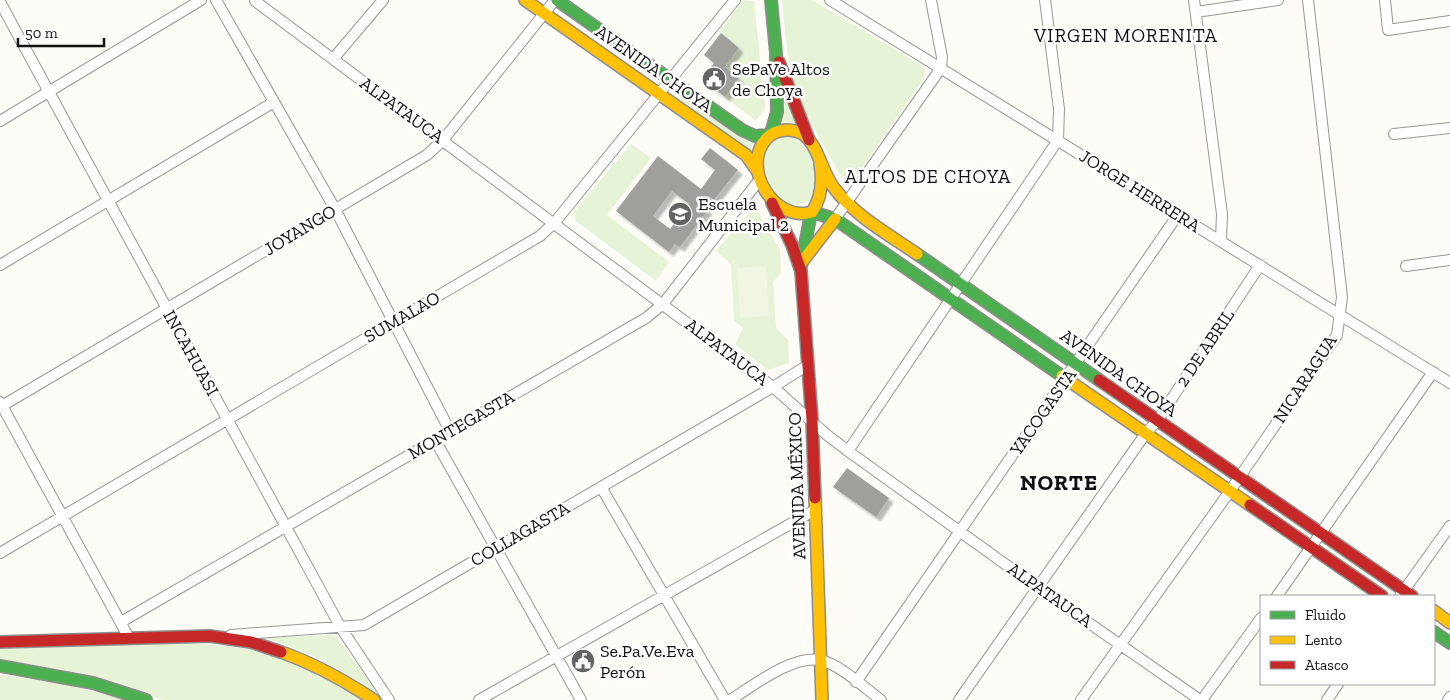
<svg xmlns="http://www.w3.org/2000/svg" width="1450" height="700" font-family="'Zilla Slab',serif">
<defs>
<filter id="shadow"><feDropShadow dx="4.5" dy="4.5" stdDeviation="1" flood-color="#0004"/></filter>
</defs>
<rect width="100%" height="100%" fill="#fdfcf7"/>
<path fill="#e7f3d7" d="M744,0L754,1L765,108L756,121L725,97V67L739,48L719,32Z
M782,0H812L921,65L926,71L924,78L857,175L849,179L840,175C824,145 803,114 794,81C786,55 785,27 782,0Z
M779,75L799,123L781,122Z
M682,95L743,139L753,142L751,152L679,99Z
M787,135C802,140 817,158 817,174C817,181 814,190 813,197C776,231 739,138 787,135Z
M631,144L651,158L607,215L669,262L656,281L576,221L574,212Z
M751,211L758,212L780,250L781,273L773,282L776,328L788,340L789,363L768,370L735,344L743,328L734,321L731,264L716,251Z
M332,635L337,638L380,695C344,671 307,650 265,638Z
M182,643C213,645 247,646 277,656C307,665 335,683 361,700H163L92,675L0,659V649Z
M0,675C42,679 83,687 124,700H0Z"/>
<path fill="#f0f6e1" d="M766,266L769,316L740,318L737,268Z"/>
<path fill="#a19f9c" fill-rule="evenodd" filter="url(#shadow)" d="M721,33L739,48L725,67L739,78L725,97L702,79L714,63L704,55Z
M710,148L738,170L714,200L710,197L703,206L708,210L680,247L675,244L669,252L616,211L658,156L701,189L715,170L701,159ZM672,191L689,204L670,229L653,216Z
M847,468L889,498L876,517L833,487Z"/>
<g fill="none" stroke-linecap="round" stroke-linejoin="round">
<g stroke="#979795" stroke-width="12">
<path id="street" d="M216,0L335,209L450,431
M830,0L1450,383
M1194,0L1222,214L1221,241
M1385,0L1388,30L1450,21
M255,1L773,387L827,435L848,451L1037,587L1200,700
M0,2L341,628L389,700
M1196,12L1278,0
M333,59L383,0
M0,121L201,0
M1394,134L1450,128
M835,219L941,68L942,57L931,0
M0,265L274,102
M1406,266L1450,260
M0,402L129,638
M0,407L427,155L443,140L555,0
M435,440L581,700
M848,451L1058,140L1059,109L1045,0
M601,487L725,700
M0,553L540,236L555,222L735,0
M1277,596L1433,372
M1400,596L1450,526
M121,622L646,318L663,304L760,179
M231,635L364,625L773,387L808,365
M856,682L1177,216
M479,700L815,510
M730,700C753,686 792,655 820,660C838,663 866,689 881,700
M959,700L1146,433L1157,421L1260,265
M1081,700L1230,491L1337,335L1342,297L1308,0
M1202,700L1261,618
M1327,700L1338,684
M1448,700L1450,697"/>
</g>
<g stroke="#8e8d8b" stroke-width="14">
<path id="fast" d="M557,0L742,130L755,136L769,135
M771,0L776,53L777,112L771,133
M812,212L835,219L1062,376
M917,254L1099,380
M801,266L811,213
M1434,632L1450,643
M0,666L93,683L146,700"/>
</g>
<g stroke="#8e8d8b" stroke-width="14">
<path id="slow" d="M525,0L746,155L758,172
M820,164C823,181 822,197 812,212C773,223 741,167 766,139C775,129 792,127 804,135C819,147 822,173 834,188C855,216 888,234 917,254
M802,262L835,219
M1062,376L1250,505
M815,498L822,700
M1434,611L1450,623
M281,652C315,664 344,680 374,700"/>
</g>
<g stroke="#8e8d8b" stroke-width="14">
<path id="jam" d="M779,62L809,140
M772,203L792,245L801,271L812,420L815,498
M1099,380L1412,596
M1250,505L1382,596
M0,642L210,636L251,642L281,652"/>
</g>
<use href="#street" stroke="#fffffe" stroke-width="10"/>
<use href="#fast" stroke="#4caf50" stroke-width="11"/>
<use href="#slow" stroke="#ffc107" stroke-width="11"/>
<use href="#jam" stroke="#c62828" stroke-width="11"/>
</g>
<defs>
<g id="civic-disc" transform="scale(1.25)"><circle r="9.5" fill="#646362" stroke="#fff"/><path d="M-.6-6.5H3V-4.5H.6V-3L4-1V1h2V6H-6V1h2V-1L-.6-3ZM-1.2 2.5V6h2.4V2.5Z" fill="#fff"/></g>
<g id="school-disc" transform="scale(1.25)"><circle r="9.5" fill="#646362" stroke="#fff"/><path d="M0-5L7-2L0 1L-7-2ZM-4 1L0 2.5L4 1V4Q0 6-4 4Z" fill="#fff"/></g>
</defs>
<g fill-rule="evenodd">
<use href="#civic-disc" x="714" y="79"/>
<use href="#school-disc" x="680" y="214"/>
<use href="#civic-disc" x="583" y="661"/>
</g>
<g text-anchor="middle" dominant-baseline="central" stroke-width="5" stroke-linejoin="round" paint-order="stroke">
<g font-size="18" fill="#111" stroke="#fff">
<text transform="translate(654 69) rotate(35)">AVENIDA CHOYA</text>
<text transform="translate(402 110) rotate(36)">ALPATAUCA</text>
<text transform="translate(1140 191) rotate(32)">JORGE HERRERA</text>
<text transform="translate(300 230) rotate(-31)">JOYANGO</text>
<text transform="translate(402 317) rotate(-30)">SUMALAO</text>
<text transform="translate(1205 348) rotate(-56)">2 DE ABRIL</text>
<text transform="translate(727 352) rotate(37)">ALPATAUCA</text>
<text transform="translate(191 353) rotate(61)">INCAHUASI</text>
<text transform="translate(1119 373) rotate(35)">AVENIDA CHOYA</text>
<text transform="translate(1305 379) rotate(-57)">NICARAGUA</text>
<text transform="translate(1043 412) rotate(-55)">YACOGASTA</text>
<text transform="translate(461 425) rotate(-30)">MONTEGASTA</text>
<text transform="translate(797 486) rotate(-92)">AVENIDA MÉXICO</text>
<text transform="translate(520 534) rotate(-30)">COLLAGASTA</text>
<text transform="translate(1050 595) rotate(35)">ALPATAUCA</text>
</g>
<g font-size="18" fill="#111" stroke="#fff" text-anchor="start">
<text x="732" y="69">SePaVe Altos<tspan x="732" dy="21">de Choya</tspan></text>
<text x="698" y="204">Escuela<tspan x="698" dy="21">Municipal 2</tspan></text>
<text x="600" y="651">Se.Pa.Ve.Eva<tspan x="600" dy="21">Perón</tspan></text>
</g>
<g font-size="19" letter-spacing="1" fill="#111" stroke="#fff">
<text x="1126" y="35">VIRGEN MORENITA</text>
<text x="928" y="176">ALTOS DE CHOYA</text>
</g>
<g font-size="22" font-weight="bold" letter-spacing="1" fill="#111" stroke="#fff">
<text x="1059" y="482">NORTE</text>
</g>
</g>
<rect x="1260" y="595" width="175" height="90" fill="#ffffff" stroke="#a0a0a0"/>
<rect x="1270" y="611" width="25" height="8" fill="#4caf50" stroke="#a0a0a0"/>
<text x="1305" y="620" font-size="15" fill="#111111">Fluido</text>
<rect x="1270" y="636" width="25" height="8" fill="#ffc107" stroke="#a0a0a0"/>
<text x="1305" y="645" font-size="15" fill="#111111">Lento</text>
<rect x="1270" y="661" width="25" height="8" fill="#c62828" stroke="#a0a0a0"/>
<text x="1305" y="670" font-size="15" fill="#111111">Atasco</text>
<path d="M18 38v8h86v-8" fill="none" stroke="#111111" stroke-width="2.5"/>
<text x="25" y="38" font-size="15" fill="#111111" stroke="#ffffff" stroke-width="4" paint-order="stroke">50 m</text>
</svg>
